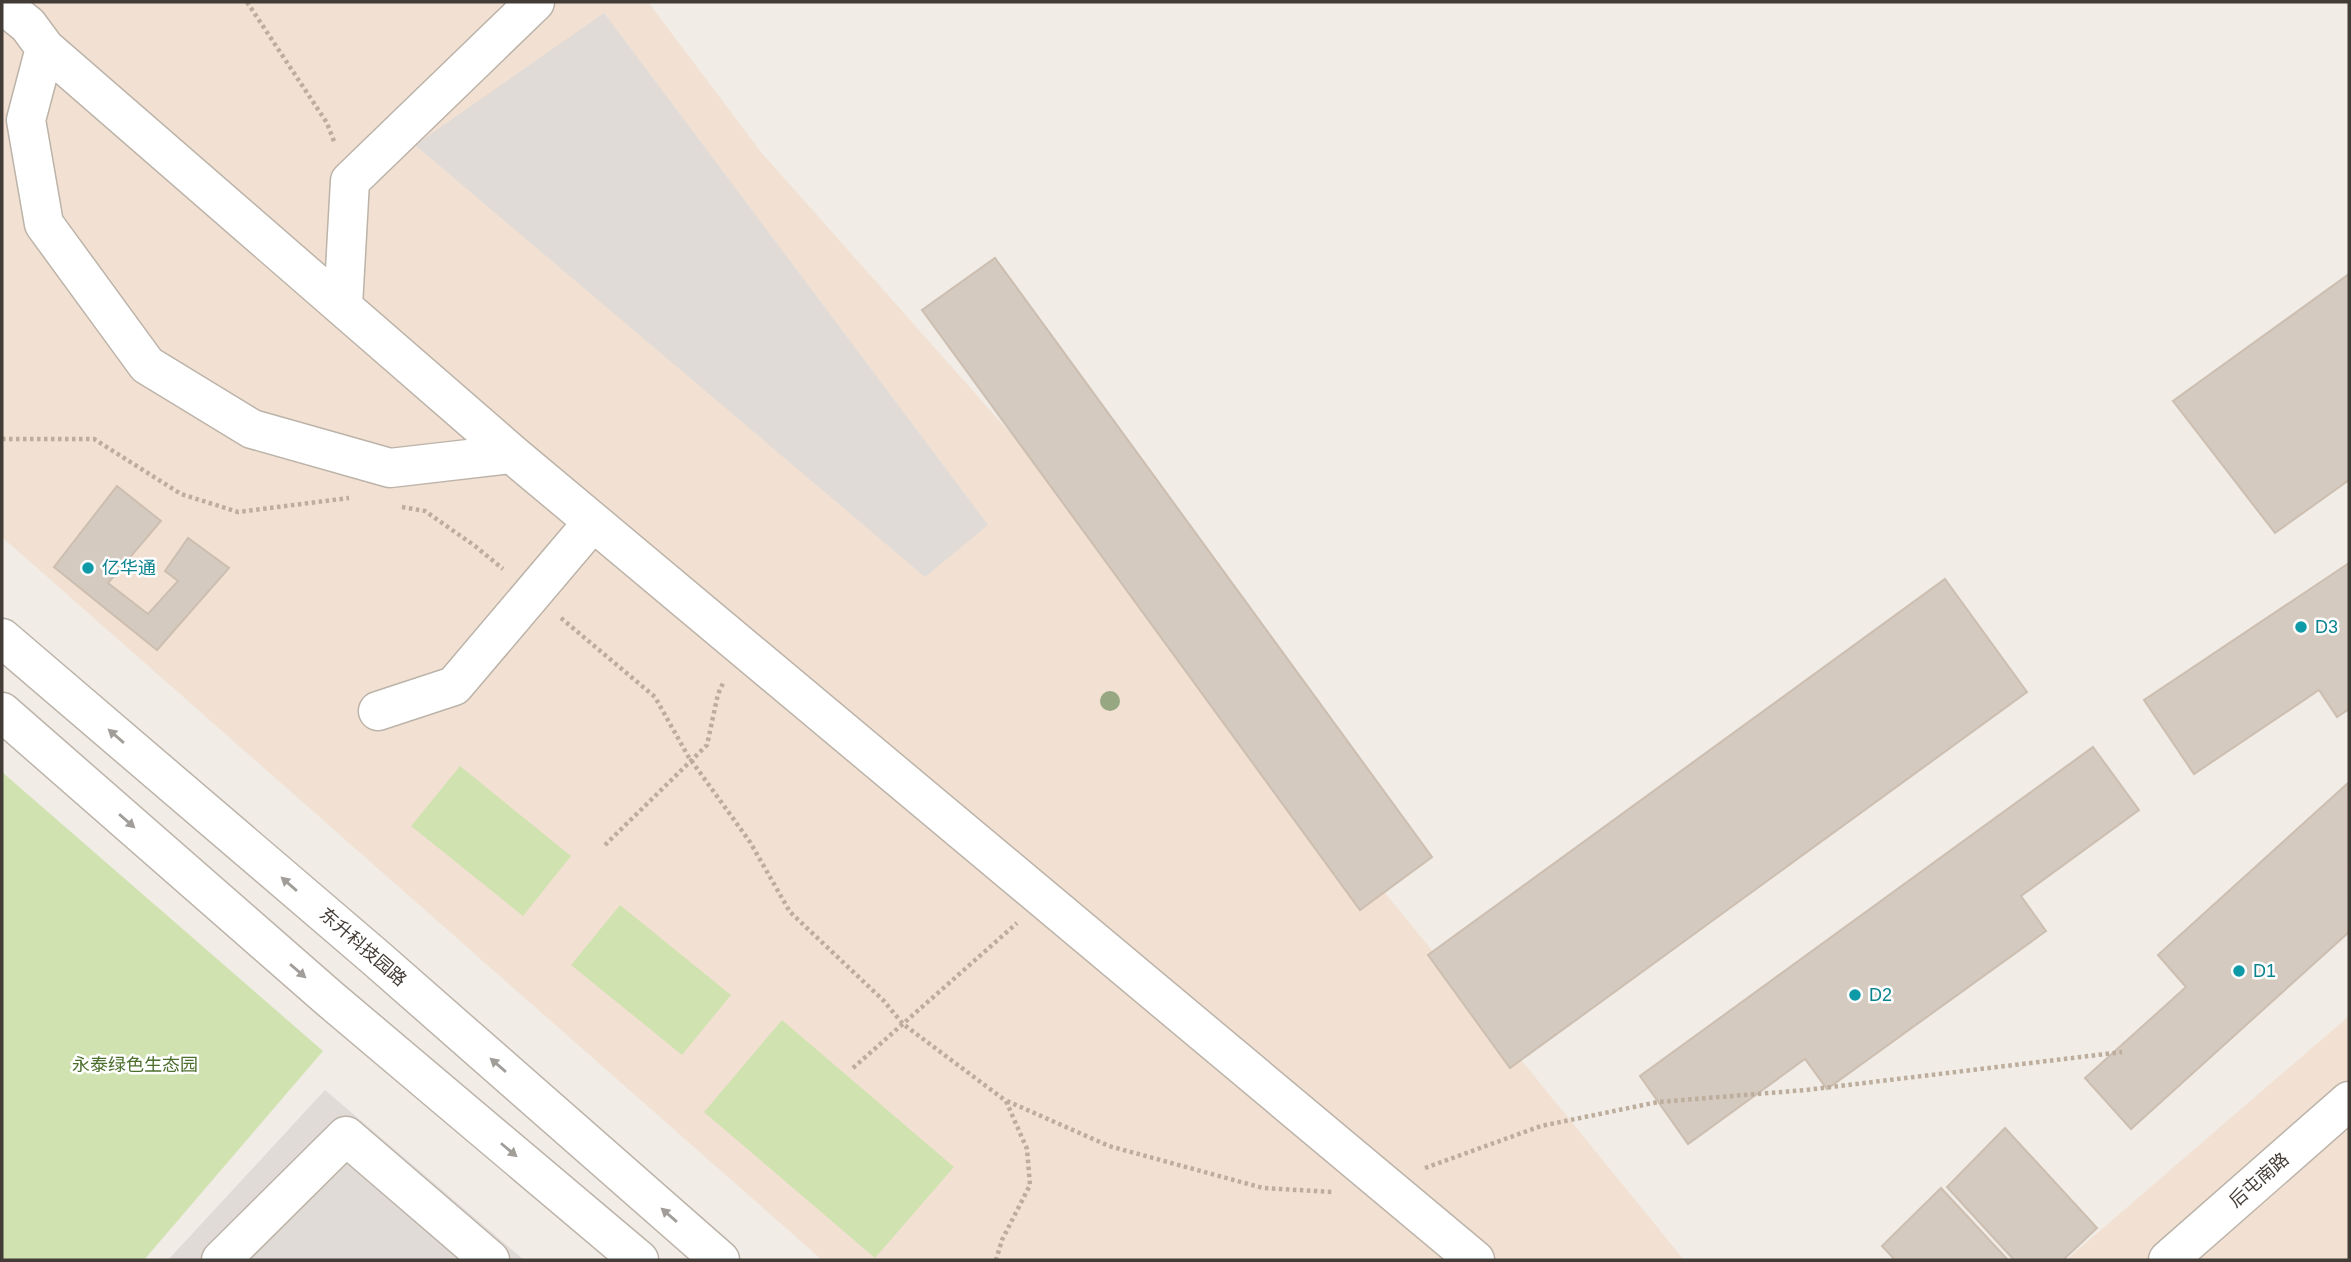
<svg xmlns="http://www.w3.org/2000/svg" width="2351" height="1262" font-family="Helvetica,'Noto Sans SC',sans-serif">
<rect width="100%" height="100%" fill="#f1ece6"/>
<path fill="#f2e1d2" d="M2,2H648L761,152L1013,436L1684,1260H822L2,537Z
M2349,1016V1260H2066Z"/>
<path fill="#e0dbd7" d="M604,13L988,525L925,577L415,145Z
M325,1090L524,1260H168Z"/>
<path fill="#d1e2b1" d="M460,766L571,856L523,916L411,826Z
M2,772L323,1051L144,1260H2Z
M620,905L731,995L682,1055L571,965Z
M782,1020L954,1167L875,1258L704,1112Z"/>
<path fill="#d5cabf" stroke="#ccbeb0" stroke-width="2" d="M995,258L1432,857L1360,910L922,310Z
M2349,274V480L2275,533L2173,401Z
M117,486L161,521L108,583L148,614L178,581L165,571L188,538L229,568L157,650L54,567Z
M2349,563V709L2337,717L2319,690L2194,774L2144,700Z
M1945,579L2027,692L1510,1068L1428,955Z
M2093,747L2139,810L2021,896L2046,931L1827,1089L1805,1059L1688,1144L1640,1076Z
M2348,783L2349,932L2131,1129L2085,1078L2186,987L2158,955Z
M2005,1128L2097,1228L2063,1260H2014L1947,1187Z
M1941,1188L2008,1260H1895L1882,1246Z"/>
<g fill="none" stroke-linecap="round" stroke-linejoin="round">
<g stroke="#bcb3a9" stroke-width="41">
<path id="minor" d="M2,4L28,25L45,48L512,454L1475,1260
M45,48L26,120L44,224L147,365L252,429L390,468L512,454
M343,306L350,181L535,2
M2,638L376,958L720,1260
M378,711L454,686L593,522
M2,712L330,999L639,1260
M221,1260L346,1136L490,1260
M2168,1260L2349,1101"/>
</g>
<path stroke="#bcad9c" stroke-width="4.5" stroke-dasharray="3.5 3.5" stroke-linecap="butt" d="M247,2L327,123L335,144
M2,439H94L181,494L238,512L349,498
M402,507L425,511L475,546L503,569
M561,618L655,697L688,756L750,842L790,912L883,1000L903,1024L1006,1101L1027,1149L1030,1185L1002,1240L996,1260
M605,845L707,745L718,694L724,681
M853,1068L1017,923
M1007,1101L1109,1146L1263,1188L1333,1192
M1425,1168L1541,1126L1658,1102L1806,1090L2122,1052"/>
<use href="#minor" stroke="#fff" stroke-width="38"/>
</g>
<circle fill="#97a781" cx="1110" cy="701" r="10"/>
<defs><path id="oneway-solid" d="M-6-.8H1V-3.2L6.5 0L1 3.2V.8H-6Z" transform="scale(1.75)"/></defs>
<g fill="#a19e9a">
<use href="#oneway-solid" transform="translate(116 736) rotate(-139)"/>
<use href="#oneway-solid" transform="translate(127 821) rotate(41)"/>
<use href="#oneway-solid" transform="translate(289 884) rotate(-139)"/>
<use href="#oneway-solid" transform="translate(298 971) rotate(41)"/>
<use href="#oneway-solid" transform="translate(498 1065) rotate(-139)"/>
<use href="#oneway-solid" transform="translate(509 1150) rotate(40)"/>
<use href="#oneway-solid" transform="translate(669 1215) rotate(-139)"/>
</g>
<g fill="#0f9aa8" stroke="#fff" stroke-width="2.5">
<circle cx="88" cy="568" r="7"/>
<circle cx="2301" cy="627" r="7"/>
<circle cx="2239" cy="971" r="7"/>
<circle cx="1855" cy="995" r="7"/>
</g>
<g text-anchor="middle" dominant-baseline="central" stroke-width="5" stroke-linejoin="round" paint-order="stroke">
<g font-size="18" fill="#0d838f" stroke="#fff" text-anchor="start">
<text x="102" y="568">亿华通</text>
<text x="2315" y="627">D3</text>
<text x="2253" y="971">D1</text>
<text x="1869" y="995">D2</text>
</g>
<g font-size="18" fill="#433c36" stroke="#fff">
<text transform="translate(363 947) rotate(41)">东升科技园路</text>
<text transform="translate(2259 1180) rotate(-41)">后屯南路</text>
</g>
<g font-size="18" fill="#4d6f2e" stroke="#fff">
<text x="135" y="1065">永泰绿色生态园</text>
</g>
</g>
<rect width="2351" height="1262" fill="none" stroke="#433c36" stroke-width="7"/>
</svg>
